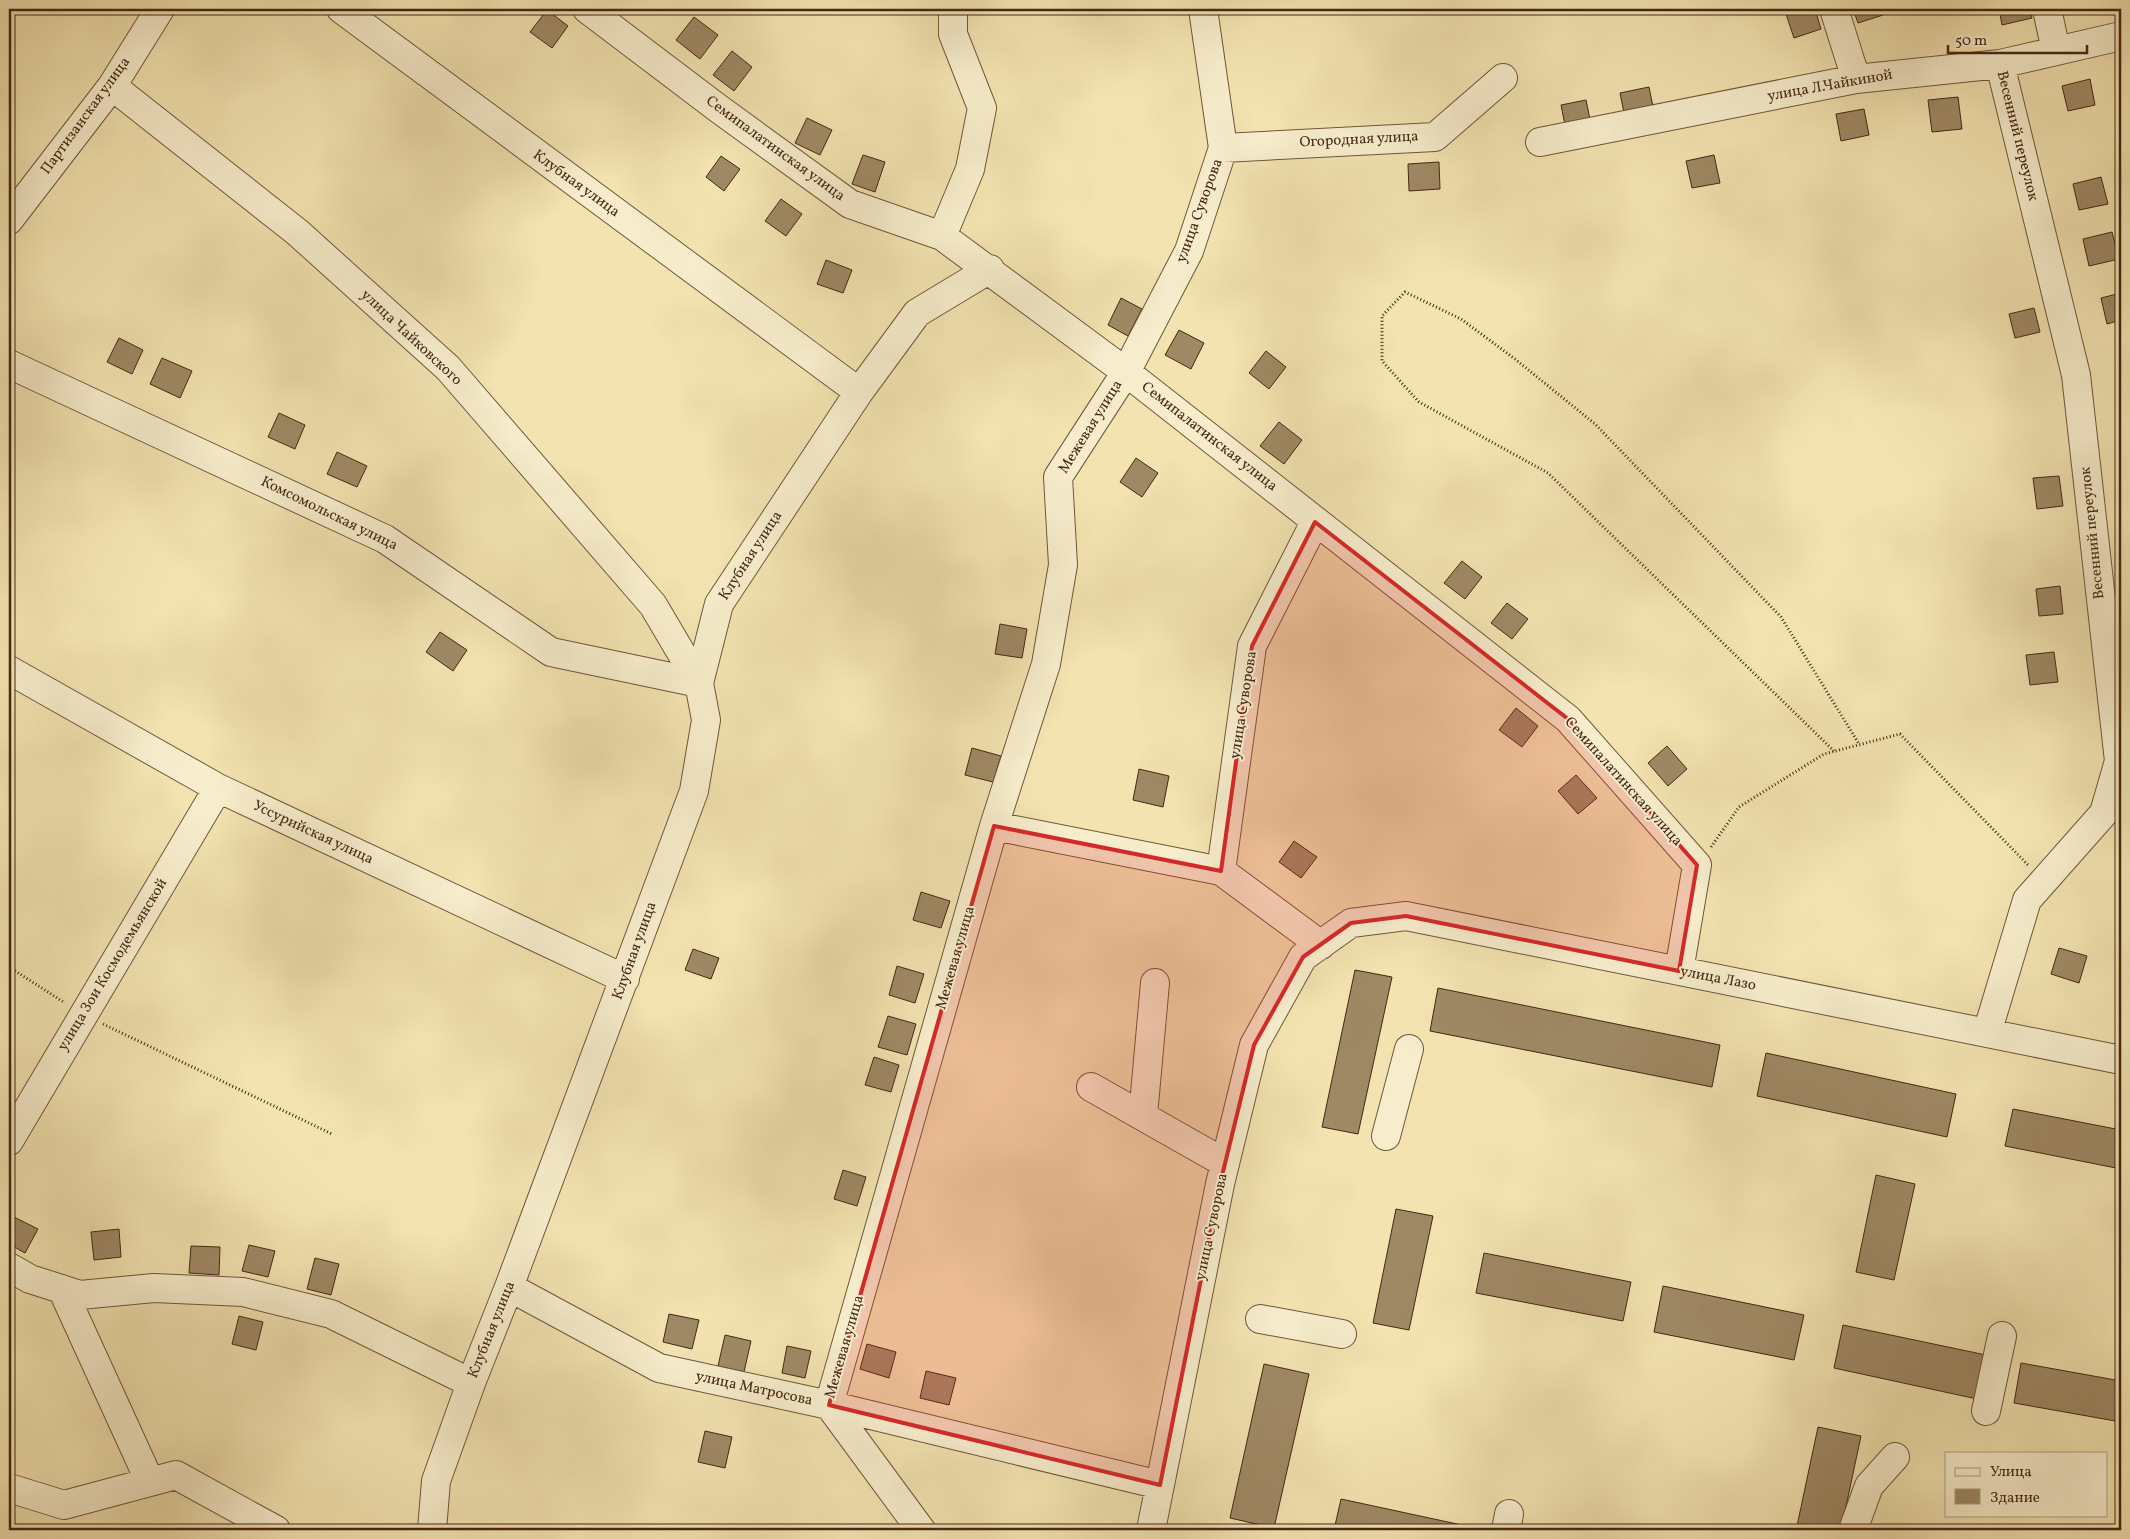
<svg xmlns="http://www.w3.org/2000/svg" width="2130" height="1539" font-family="Vollkorn,serif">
<rect width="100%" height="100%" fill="#f2e3b1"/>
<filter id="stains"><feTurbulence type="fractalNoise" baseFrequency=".004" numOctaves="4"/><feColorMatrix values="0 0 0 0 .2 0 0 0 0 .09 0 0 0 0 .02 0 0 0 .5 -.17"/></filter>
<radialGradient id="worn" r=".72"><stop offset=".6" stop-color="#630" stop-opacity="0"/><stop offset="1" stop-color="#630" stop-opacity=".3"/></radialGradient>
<path fill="#9f8965" stroke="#452713" d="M1802,9H1815L1821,29L1794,38L1786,14Z
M1853,9H1881L1883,15L1858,23Z
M1999,9H2030L2032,18L2002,25Z
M547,10L568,26L552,48L530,32Z
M694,17L718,35L700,59L676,40Z
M732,51L752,67L734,91L713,75Z
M2090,79L2095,105L2068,111L2062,86Z
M1649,87L1655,117L1626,123L1620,93Z
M1958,97L1962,129L1932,132L1928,100Z
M1586,100L1592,129L1567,135L1561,105Z
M1864,109L1869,135L1841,141L1836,114Z
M807,118L832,130L820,155L795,143Z
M863,155L885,162L875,192L852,184Z
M1714,155L1720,183L1692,188L1686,161Z
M721,156L740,169L724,191L706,177Z
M1439,162L1440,189L1409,191L1408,164Z
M2101,177L2108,204L2079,210L2073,184Z
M781,199L802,214L786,236L765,221Z
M2112,232L2119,259L2089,266L2083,239Z
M826,260L852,270L843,293L817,284Z
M2121,293V320L2107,324L2101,298Z
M1121,298L1142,309L1128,336L1108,325Z
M2034,308L2040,332L2015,338L2009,314Z
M1179,330L1204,343L1191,369L1165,355Z
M119,338L143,350L132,374L107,362Z
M1266,351L1286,367L1269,389L1249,373Z
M162,358L192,371L180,398L150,384Z
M279,413L305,425L295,449L268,437Z
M1279,422L1302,440L1284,464L1260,446Z
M337,452L367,466L357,487L327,474Z
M1136,458L1158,473L1142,497L1120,482Z
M2059,476L2063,506L2037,509L2033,478Z
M1462,561L1482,577L1465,599L1444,583Z
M2060,586L2063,614L2039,616L2036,589Z
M1507,603L1528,619L1512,639L1491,623Z
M1000,624L1027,629L1022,658L995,654Z
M440,632L467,650L453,671L426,652Z
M2054,652L2058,682L2030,685L2026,655Z
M1516,708L1538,726L1522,747L1499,730Z
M1667,746L1687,769L1668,786L1648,763Z
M972,748L1001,756L993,782L965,775Z
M1139,769L1169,776L1163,807L1133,800Z
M1576,775L1597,798L1578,814L1558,791Z
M1294,841L1317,857L1301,878L1279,862Z
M921,892L950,901L941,928L913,920Z
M2059,948L2087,956L2079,983L2051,974Z
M693,949L719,958L711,979L685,970Z
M897,966L924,974L915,1003L889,995Z
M1355,970L1392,977L1358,1134L1322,1127Z
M1438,988L1720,1045L1712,1087L1430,1031Z
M888,1016L916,1024L907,1055L878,1047Z
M1766,1053L1956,1094L1947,1137L1757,1096Z
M874,1057L899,1065L891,1092L865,1085Z
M2013,1109L2121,1130V1169L2005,1146Z
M843,1170L866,1177L857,1206L834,1199Z
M1876,1175L1915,1184L1894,1280L1856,1272Z
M1396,1209L1433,1216L1409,1330L1373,1323Z
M14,1217L38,1229L25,1253L9,1244V1227Z
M119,1229L121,1257L94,1260L91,1232Z
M249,1245L275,1251L268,1277L242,1271Z
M191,1246L220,1247L219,1275L189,1273Z
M1484,1253L1631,1282L1623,1321L1476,1293Z
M315,1258L339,1264L331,1295L307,1289Z
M1663,1286L1804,1315L1794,1360L1654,1332Z
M669,1314L699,1320L692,1349L663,1342Z
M239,1316L263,1322L256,1350L232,1344Z
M1843,1325L1986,1355L1977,1399L1834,1368Z
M725,1335L751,1341L744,1372L718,1366Z
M867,1344L896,1352L889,1378L860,1369Z
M787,1346L811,1351L805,1378L782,1373Z
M2021,1363L2121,1381V1422L2014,1403Z
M1264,1364L1309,1374L1274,1528L1230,1518Z
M926,1371L956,1378L949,1405L920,1398Z
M1818,1427L1861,1436L1841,1530H1816L1797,1526Z
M705,1431L732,1437L725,1468L698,1462Z
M1341,1499L1485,1530H1334Z"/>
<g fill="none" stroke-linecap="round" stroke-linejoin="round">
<g stroke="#70563a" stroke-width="30">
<path id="minor" d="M341,9L859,392
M587,9L719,109L850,204L942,236L1126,372L1568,719L1697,865L1679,971
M1834,9L1856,79
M2047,9L2056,51
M112,86L297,232L448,368L653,605L699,683
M1540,142L1856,79L2000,64L2121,36
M1223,148L1435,137L1503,78
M9,220L112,86L160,9
M942,236L970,169L982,108L953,34V9
M9,364L385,539L551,652L699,683
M9,670L218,788L625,979
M994,826L1221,871L1321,945
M1221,871L1252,646L1315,522
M1987,1033L2027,900L2104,813L2119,761L2076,375L2000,64
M1091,1087L1225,1163
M1143,1116L1155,983
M1386,1136L1409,1049
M9,1141L218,788
M9,1267L30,1279L80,1295L154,1288L243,1292L331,1314L471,1383
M509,1287L659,1368L829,1405L1160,1485
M62,1289L150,1482
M1260,1319L1342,1334
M1986,1411L2002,1336
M9,1488L64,1505L176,1475L276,1530
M432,1530L436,1481L471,1383L509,1287L694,791L706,720L699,683L719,604L859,392L917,313L990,269
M921,1530L829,1405L994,826L1046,664L1063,565L1058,477L1126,372L1189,251L1223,148L1203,9
M1151,1530L1220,1184L1254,1045L1303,957L1351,923L1406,916L2121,1060
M1506,1530L1509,1514
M1853,1530L1869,1486L1895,1457"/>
</g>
<path stroke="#452713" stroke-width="3" stroke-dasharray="1 2.5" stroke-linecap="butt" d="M1834,751L1548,473L1419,402L1382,361V316L1405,292L1461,319L1515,359L1595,424L1781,617L1859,744
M1711,847L1739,807L1824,754L1900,734L2028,865
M9,967L65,1003
M103,1024L332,1134"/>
<use href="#minor" stroke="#f7edcc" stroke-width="28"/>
</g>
<path fill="#d62828" fill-opacity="0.2" stroke="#d62828" stroke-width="4" stroke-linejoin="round" d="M1315,522L1568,719L1697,865L1679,971L1406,916L1351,923L1303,957L1254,1045L1220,1184L1160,1485L829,1405L994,826L1221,871L1252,646Z"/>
<g text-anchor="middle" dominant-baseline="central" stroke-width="4" stroke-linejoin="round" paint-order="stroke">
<g font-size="15" fill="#452713" stroke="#f7edcc">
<text transform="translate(1830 86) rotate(-10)">улица Л.Чайкиной</text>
<text transform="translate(86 116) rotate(-54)">Партизанская улица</text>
<text transform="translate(2017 136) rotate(76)">Весенний переулок</text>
<text transform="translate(1359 140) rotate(-3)">Огородная улица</text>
<text transform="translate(775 149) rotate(36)">Семипалатинская улица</text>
<text transform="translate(576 184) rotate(36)">Клубная улица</text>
<text transform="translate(1200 211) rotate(-70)">улица Суворова</text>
<text transform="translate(411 338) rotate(43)">улица Чайковского</text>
<text transform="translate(1091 427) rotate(-58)">Межевая улица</text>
<text transform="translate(1209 437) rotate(38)">Семипалатинская улица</text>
<text transform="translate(329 514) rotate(26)">Комсомольская улица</text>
<text transform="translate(2093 533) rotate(-96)">Весенний переулок</text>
<text transform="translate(751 556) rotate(-57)">Клубная улица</text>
<text transform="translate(1244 705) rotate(-81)">улица Суворова</text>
<text transform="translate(1623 782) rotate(48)">Семипалатинская улица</text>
<text transform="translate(313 833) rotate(25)">Уссурийская улица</text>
<text transform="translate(635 951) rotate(-70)">Клубная улица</text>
<text transform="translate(956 958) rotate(-74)">Межевая улица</text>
<text transform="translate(113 965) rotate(-59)">улица Зои Космодемьянской</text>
<text transform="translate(1718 979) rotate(11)">улица Лазо</text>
<text transform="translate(1212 1227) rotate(-78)">улица Суворова</text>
<text transform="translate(492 1330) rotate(-68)">Клубная улица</text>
<text transform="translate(845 1347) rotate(-74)">Межевая улица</text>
<text transform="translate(754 1389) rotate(12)">улица Матросова</text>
</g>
</g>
<rect width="2130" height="1539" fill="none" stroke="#f2e3b1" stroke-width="30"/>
<rect x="10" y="10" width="2110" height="1519" fill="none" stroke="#452713" stroke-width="2.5"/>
<rect x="15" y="15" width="2100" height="1509" fill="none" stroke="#452713"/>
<rect x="1945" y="1452" width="162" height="65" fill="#f7edcc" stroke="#b09e82"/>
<rect x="1955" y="1468" width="25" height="8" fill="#f7edcc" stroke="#b09e82"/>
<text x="1990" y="1476" font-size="15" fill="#452713">Улица</text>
<rect x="1955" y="1489" width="25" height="15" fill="#9f8965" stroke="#b09e82"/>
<text x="1990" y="1502" font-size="15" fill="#452713">Здание</text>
<path d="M1948 45v8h139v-8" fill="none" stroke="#452713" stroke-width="2.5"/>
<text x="1955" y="45" font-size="15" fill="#452713" stroke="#f7edcc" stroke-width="4" paint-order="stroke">50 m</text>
<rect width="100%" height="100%" filter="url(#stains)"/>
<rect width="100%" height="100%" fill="url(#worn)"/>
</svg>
